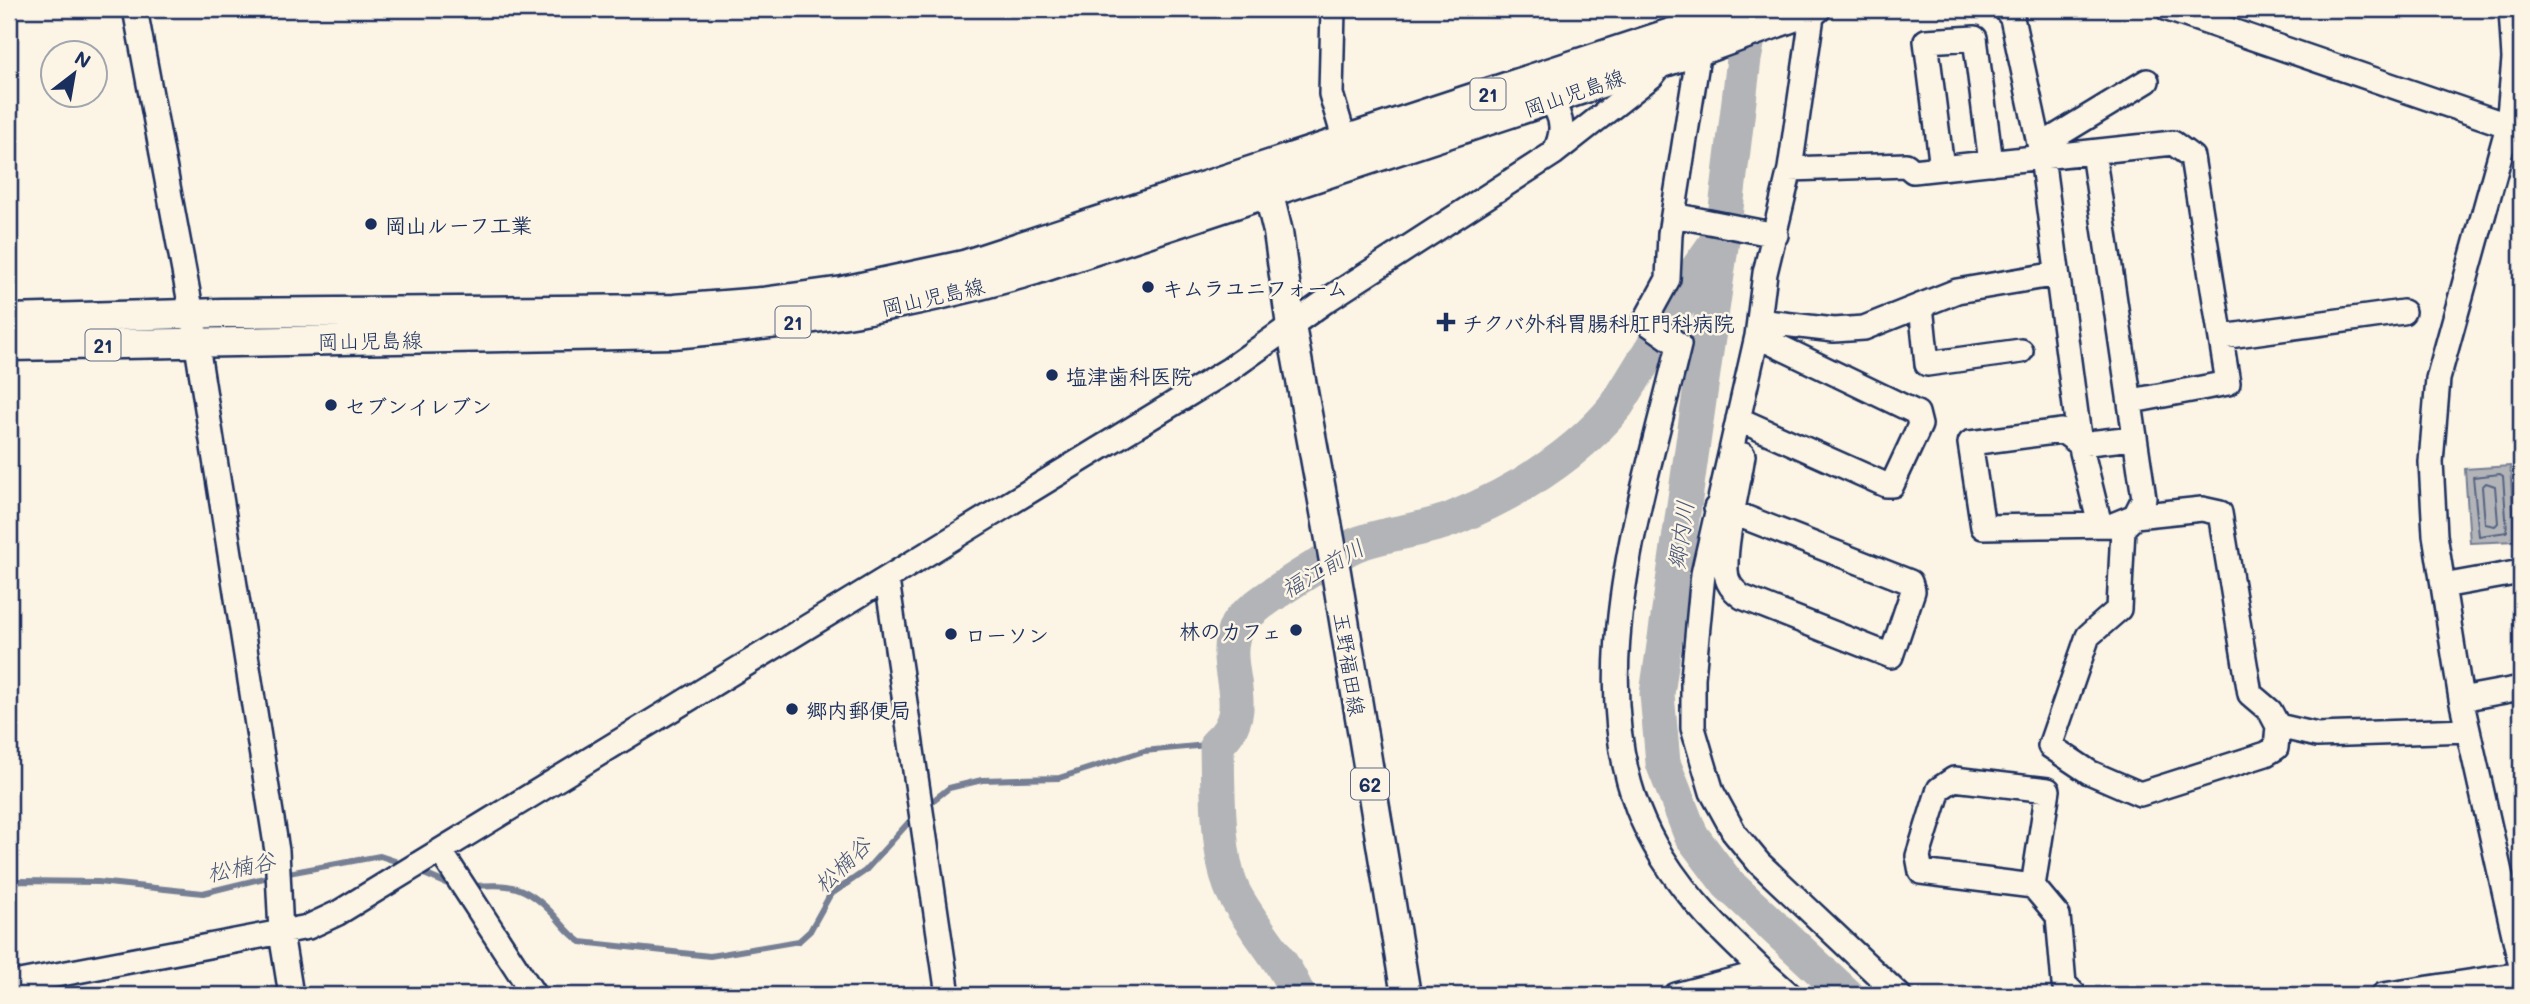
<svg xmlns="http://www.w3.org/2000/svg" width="2530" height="1004" font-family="Mali,'Klee One',sans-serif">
<rect width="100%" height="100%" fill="#fcf5e5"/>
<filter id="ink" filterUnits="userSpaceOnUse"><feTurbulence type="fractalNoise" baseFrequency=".0143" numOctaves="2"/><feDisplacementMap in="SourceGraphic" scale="14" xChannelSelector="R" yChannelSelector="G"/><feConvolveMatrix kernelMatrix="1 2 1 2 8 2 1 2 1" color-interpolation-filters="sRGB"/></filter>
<g filter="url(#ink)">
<path fill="#b2b4b8" stroke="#767f94" stroke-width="2" d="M2510,466L2515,541L2470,543L2465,469Z"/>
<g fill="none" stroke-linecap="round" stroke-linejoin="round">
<path stroke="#576482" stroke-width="2" d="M2500,474L2503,476L2507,532L2479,536L2473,477Z
M2486,483L2495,486L2498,523L2495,526L2485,524L2482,487Z"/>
<path stroke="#767f94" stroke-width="6" d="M926,806L949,788L982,780L1059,778L1144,751L1217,744
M283,874L380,856L395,861
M424,874L455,887
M9,886L19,881L98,882L203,893L272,876
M469,886C510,884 524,883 554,915C563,925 569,934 581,942L710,956L799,941L810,931L830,895L865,871L917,813"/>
<path stroke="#b2b4b8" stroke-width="35" d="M1754,9L1744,59L1723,233L1657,694L1663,763L1691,835L1728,884L1847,995
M1298,995C1282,957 1254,930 1235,895C1216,861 1218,784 1217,744C1259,707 1216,668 1237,625C1240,619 1250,612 1256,607C1273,593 1340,550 1360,543C1390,532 1422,531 1452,519C1513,494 1575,457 1617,405L1687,291L1694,274L1718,240"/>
<g stroke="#1b2f5e" stroke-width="28">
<path id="minor" d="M135,9L192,314L277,851L281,933L291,995
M1333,9L1331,94L1345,141
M1813,9L1790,169L1765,273L1757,336L1703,574L1693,678V728L1712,792L1735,834L1759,863L1899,995
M2005,9L2012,18L2042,157L2080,444L2100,525
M2168,9L2521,130
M2511,9L2514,59L2508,126L2438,379L2431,462L2435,535L2461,699L2521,966
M1699,50L1670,234L1668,279L1645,321L1679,345C1642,501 1568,710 1662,857C1690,902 1726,936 1764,972
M1550,100C1564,119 1564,133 1554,153
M2040,146L2147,81
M2093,152L2144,498L2135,516L2123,528L2119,609L2088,636L2050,746L2089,772L2140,794L2266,754L2276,748L2278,726L2317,735L2468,730
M1942,168L1926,41L1975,38L1991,163
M1790,169L1906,165L1913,171L2173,143L2192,157L2228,383L2132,401
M1673,215L1776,235
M1921,306L1927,364L2021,351
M1759,321L1834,330L1864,328L1957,291L2057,274
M2222,337L2403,312
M1738,419L1886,485H1892L1920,425L1917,413L1757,336
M2133,438L2080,444L2062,431L1970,443L1983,527L2113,525L2135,516L2202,509L2220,513L2250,694L2270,711L2278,726
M1716,508L1734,513L1910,582L1913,591L1891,656L1742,597C1733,590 1726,583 1726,570C1725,538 1738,489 1743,455
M887,580L948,995
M2443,586L2521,572
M2461,699L2521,688
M441,852L534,995
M2033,886L2048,790L1954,779L1939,789L1918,856L1921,872L2033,886L2058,916L2064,984L2075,995
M9,984L308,927L338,913L1230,369L1327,300L1554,153L1652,76L1663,62
M1676,995L1764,972L1790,995
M2383,995L2521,974"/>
</g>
<g stroke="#1b2f5e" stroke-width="33">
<path id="major" d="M1264,174L1278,232L1291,326L1336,572L1406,995
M9,319L222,313L674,309L762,302L843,291L964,265L1744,9
M9,346L673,334C802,323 911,306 1035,270L1707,48L1816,9"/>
</g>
<use href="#minor" stroke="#fcf5e5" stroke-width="23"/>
<use href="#major" stroke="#fcf5e5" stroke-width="28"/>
</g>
</g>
<g fill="#1b2f5e" stroke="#fcf5e5" stroke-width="2.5">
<circle cx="371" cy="224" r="7"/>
<circle cx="1148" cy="287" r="7"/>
<path d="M1442.5 311.5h7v7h7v7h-7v7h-7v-7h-7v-7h7z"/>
<circle cx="1052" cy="375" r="7"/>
<circle cx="331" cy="405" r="7"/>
<circle cx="1296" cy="630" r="7"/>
<circle cx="951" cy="634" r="7"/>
<circle cx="792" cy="709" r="7"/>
</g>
<g text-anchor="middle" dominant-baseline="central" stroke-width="5" stroke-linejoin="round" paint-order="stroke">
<g fill="#fcf5e5" stroke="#5e6a86" stroke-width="2">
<rect x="1470.5" y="78.5" width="35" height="31" rx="5"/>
<rect x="775.5" y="306.5" width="35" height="31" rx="5"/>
<rect x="85.5" y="329.5" width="35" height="31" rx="5"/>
<rect x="1351" y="768.5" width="38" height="31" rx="5"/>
</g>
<g font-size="19" font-weight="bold" fill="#1b2f5e">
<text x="1488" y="94">21</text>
<text x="793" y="322">21</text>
<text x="103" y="345">21</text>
<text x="1370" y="784">62</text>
</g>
<g font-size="21" fill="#1b2f5e" stroke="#fcf5e5">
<text transform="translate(1574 92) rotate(-19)">岡山児島線</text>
<text transform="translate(933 296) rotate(-13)">岡山児島線</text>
<text transform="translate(370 340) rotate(-1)">岡山児島線</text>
<text transform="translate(1350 664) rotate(81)">玉野福田線</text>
</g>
<g font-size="21" font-weight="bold" fill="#1b2f5e" stroke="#fcf5e5" text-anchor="start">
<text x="385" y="224">岡山ルーフ工業</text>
<text x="1162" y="287">キムラユニフォーム</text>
<text x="1462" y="322">チクバ外科胃腸科肛門科病院</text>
<text x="1066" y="375">塩津歯科医院</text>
<text x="345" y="405">セブンイレブン</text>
<text x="1282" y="630" text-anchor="end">林のカフェ</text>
<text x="965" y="634">ローソン</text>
<text x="806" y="709">郷内郵便局</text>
</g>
<g font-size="23" font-style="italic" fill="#485779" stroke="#fcf5e5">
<text transform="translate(1680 535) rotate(-82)">郷内川</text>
<text transform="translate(1322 568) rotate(-30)">福江前川</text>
<text transform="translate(842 864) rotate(-44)">松楠谷</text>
<text transform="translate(241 866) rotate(-11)">松楠谷</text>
</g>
</g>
<rect width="2530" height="1004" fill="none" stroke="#fcf5e5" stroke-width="35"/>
<rect x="18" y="18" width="2495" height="969" fill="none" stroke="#1b2f5e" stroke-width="2.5" filter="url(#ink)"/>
<g transform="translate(74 74) rotate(31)"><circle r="33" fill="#fcf5e5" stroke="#a2a6af" stroke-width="2"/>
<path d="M0-5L12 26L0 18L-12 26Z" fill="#1b2f5e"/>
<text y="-10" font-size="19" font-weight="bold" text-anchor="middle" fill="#1b2f5e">N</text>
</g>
</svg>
